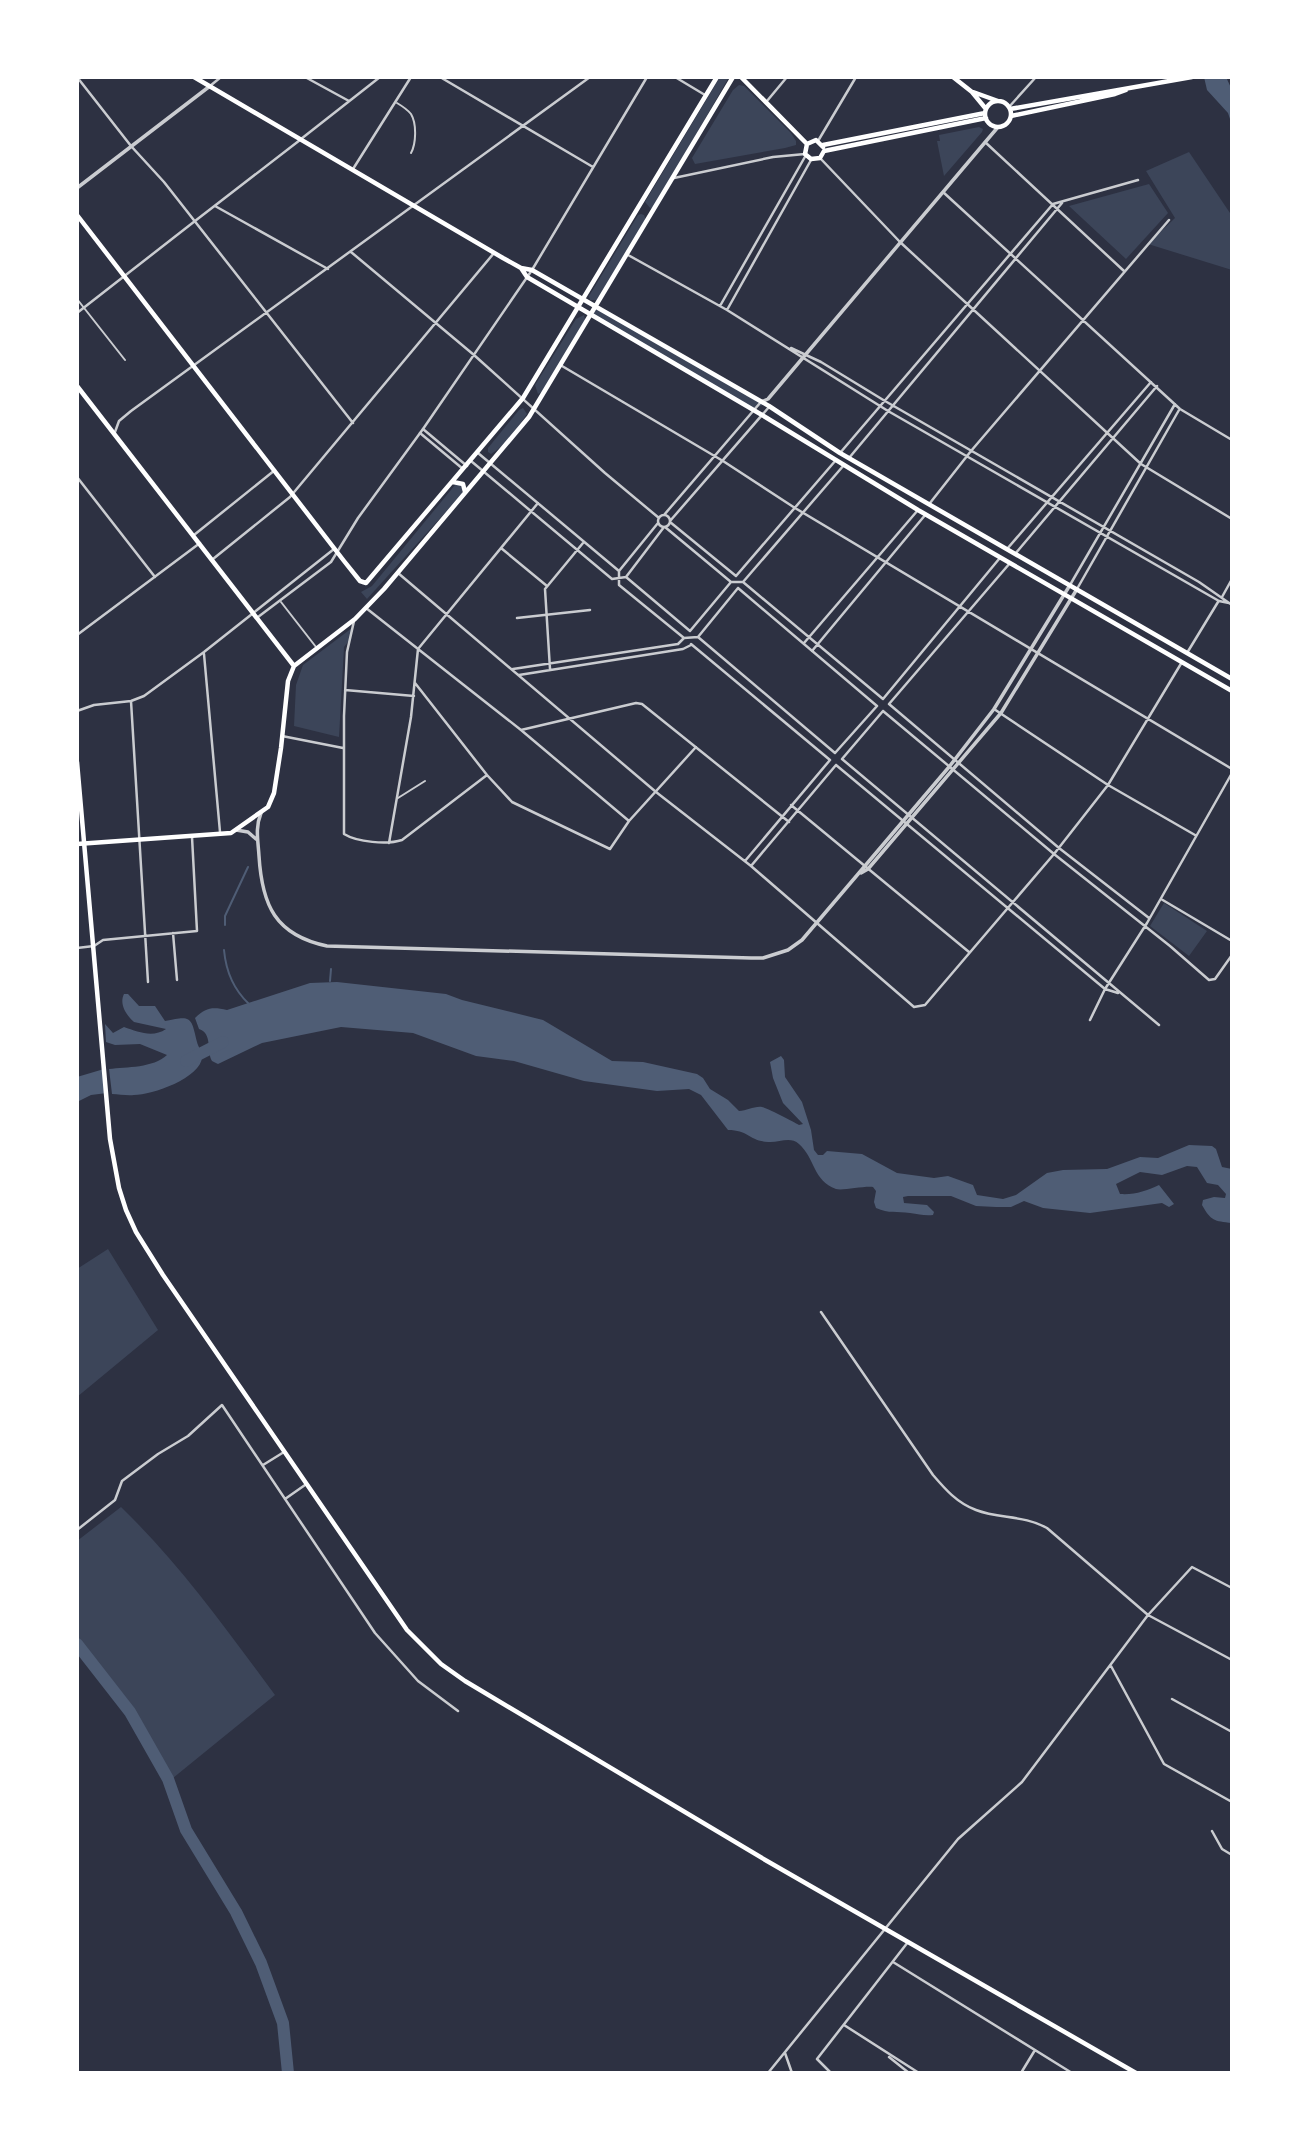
<svg xmlns="http://www.w3.org/2000/svg" width="1309" height="2150" font-family="'Sofia Sans Condensed',sans-serif">
<rect width="100%" height="100%" fill="#2d3142"/>
<path fill="#3c4559" d="M720,77H729L655,206L651,209L645,202Z
M739,85L744,86L791,133L796,141V145L785,148L695,164L692,158L733,90Z
M979,127L983,129L982,132L944,176L937,141H940L939,135Z
M1189,152L1232,216V270L1148,244L1175,218L1146,171Z
M1149,184L1168,213L1126,259L1069,206Z
M641,214L644,215L646,220L597,300H590L589,296L638,215Z
M597,307L765,404L754,409L592,315Z
M584,315L585,320L544,391L538,394L535,385L576,319Z
M523,408L527,414C517,428 506,445 491,454L488,452V448L519,410Z
M459,484L462,486V494L367,599L361,592L372,586L455,485Z
M352,628L351,638L344,647L339,737L294,726L296,685L303,665Z
M1164,903L1207,931L1189,956L1150,926Z
M108,1249L158,1330L77,1397V1269Z
M121,1507C179,1563 227,1630 275,1695L173,1778L127,1699L77,1639V1541Z"/>
<path fill="#4f5d75" d="M1204,77H1226L1232,90V125L1228,113L1207,90Z
M337,982L446,994L462,1000L543,1020L612,1061L643,1062L697,1074L703,1078L710,1089L728,1100L739,1111C747,1111 754,1106 762,1107C767,1108 794,1122 799,1125L803,1124L783,1103L773,1078L770,1062L781,1056L784,1060L785,1077L802,1102L811,1130L814,1150L818,1155H823L827,1151L862,1154L897,1173L934,1178L948,1176L973,1185L977,1195L1003,1199L1016,1195L1047,1173L1063,1170L1107,1169L1140,1157L1158,1158L1189,1145L1212,1146L1216,1149L1222,1167L1232,1169V1223C1214,1221 1211,1221 1202,1205L1203,1200L1214,1197L1225,1198L1226,1194L1218,1185L1207,1183L1197,1167L1187,1166L1162,1175L1140,1172L1116,1184L1120,1194C1135,1195 1146,1191 1159,1185L1174,1204L1169,1207L1162,1203L1090,1213L1043,1208L1024,1201L1011,1207H996L976,1206L951,1196H908L903,1197L904,1203L927,1205L934,1212L933,1215C924,1216 919,1214 910,1213C897,1211 889,1214 876,1208L874,1202L876,1191L873,1187C863,1186 842,1191 836,1189C813,1181 815,1158 799,1144C790,1136 779,1143 768,1142C749,1141 749,1130 728,1130L701,1095L689,1089L657,1091L584,1081L514,1061L476,1056L413,1033L341,1027L262,1043L218,1064L212,1061C206,1050 213,1034 199,1029L195,1018C206,1007 213,1007 227,1010L310,983Z
M124,994H128L139,1006H155L165,1021C192,1015 191,1017 197,1042C198,1047 202,1051 202,1057C201,1078 152,1095 134,1095C127,1096 119,1094 112,1094L109,1069C127,1067 153,1068 167,1055L140,1044L115,1045L106,1042L105,1024L113,1033L124,1027C138,1032 153,1038 166,1029L134,1022C126,1015 119,1004 124,994Z
M104,1069L107,1093L91,1095L77,1102V1077Z"/>
<g fill="none" stroke-linecap="round" stroke-linejoin="round">
<path stroke="#4f5d75" stroke-width="2" d="M225,925V916L248,867
M224,950C226,972 233,989 249,1004
M330,981L331,969"/>
<path stroke="#4f5d75" stroke-width="12" d="M186,1061L223,1042
M77,1644L130,1712L168,1779L186,1830L236,1912L261,1963L283,2023L288,2073"/>
<path stroke="#caccd0" stroke-width="2" d="M397,103C402,106 407,109 411,114C417,124 416,144 411,153
M77,299L125,360
M281,602L316,647
M398,798L425,781"/>
<path stroke="#caccd0" stroke-width="2.5" d="M215,206L328,269
M195,221L300,140
M423,429L467,466
M420,433L463,469
M517,618L590,610"/>
<path stroke="#caccd0" stroke-width="2.5" d="M77,77L131,146L164,182L353,423
M305,77L349,101
M440,77L593,167
M675,77L705,95
M210,86L221,77
M767,101L787,77
M1009,107L1036,77
M301,139L380,77
M818,141L856,77
M985,142L1124,271
M820,158L900,242L1141,464L1232,519
M353,169L411,77
M674,178L773,157L805,154
M943,192L1180,409L1232,440
M351,252L474,355L605,473L659,518
M628,255L727,310L888,411L1219,601L1229,603
M720,306L806,155
M727,310L811,160
M77,313L195,221
M791,348L821,362L885,401L1199,582L1232,605
M562,366L723,461L795,508L1232,769
M115,432L119,421L131,411L590,77
M478,453L619,571
M840,453L1053,204L1138,180
M849,458L1062,203
M471,461L612,579L626,577
M77,477L155,577
M930,503L971,451L1169,220
M658 521a6 6 0 1 1 12 0a6 6 0 1 1-12 0Z
M664,515L760,403
M670,521L769,407
M670,522L736,576
M665,527L731,582
M194,535L275,470
M501,548L547,586
M1007,549L1151,382
M1015,554L1157,386
M213,559L290,497L494,253
M619,571V585L684,638
M619,571L658,523
M398,573L656,792L751,866L914,1007L925,1005L1054,854L1108,785L1182,662
M736,576L836,460
M626,577L690,631
M626,577L664,527
M731,582H743
M743,582L883,699
M743,582L844,465
M1070,585L1175,404
M738,588L877,706
M1077,589L1179,410
M1222,597L1232,579
M366,608L521,730L629,821
M258,617L331,562L358,518L423,429L532,270L647,77
M354,621L347,652L344,716V834C357,842 387,845 402,840L487,775
M690,631L731,582
M77,635L200,543
M698,637L835,753
M698,637L738,588
M684,638L698,637
M804,643L918,510
M691,644L830,760
M418,649L538,503
M812,651L926,514
M1187,653L1218,602
M204,654L220,832
M513,669L678,644L684,638
M550,669L545,589L583,543
M519,675L683,649L691,645
M415,683L487,775L512,802L610,849L629,821L696,747
M345,690L414,696
M883,699L999,559
M131,701L148,982
M889,704L1059,848L1149,918
M889,704L1010,563
M994,709L1108,785L1195,835
M77,711L94,705L131,701L144,696L204,652L334,549
M883,711L1054,854L1170,946L1209,980L1215,979L1232,955
M521,730L636,703L642,704L789,822
M282,736L343,748
M835,753L877,706
M842,759L1159,1025
M842,759L883,711
M836,765L1105,989L1118,993
M791,805L969,952
M389,843L411,717L418,649
M745,861L830,760
M751,866L836,765
M1161,899L1232,941
M173,933L177,980
M77,948L94,946L103,940L197,931L192,837
M1090,1020L1105,989L1147,923L1232,773
M821,1312L933,1475C945,1489 957,1503 976,1510C999,1519 1024,1515 1047,1528L1148,1615L1232,1660
M263,1465L284,1452
M285,1499L305,1485
M77,1530L115,1500L122,1481L158,1454L188,1436L222,1405L375,1633L418,1681L458,1711
M1111,1666L1164,1764L1232,1802
M1172,1699L1232,1732
M1212,1831L1222,1849L1232,1855
M893,1962L1072,2073
M844,2025L919,2073
M785,2053L792,2073
M889,2057L909,2073
M768,2073L958,1839L1022,1782L1148,1615L1192,1567L1232,1588
M831,2073L817,2059L908,1942
M1021,2073L1035,2050"/>
<path stroke="#caccd0" stroke-width="3.5" d="M77,188L210,86
M761,402L768,399L998,127
M261,813C255,828 258,840 259,856C262,905 275,935 327,946L751,958H763L788,950L802,940L949,767L994,709L1070,585
M236,830L248,832L256,839
M861,873L868,869L1001,713L1077,589"/>
<path stroke="#fff" stroke-width="4.5" d="M741,77L807,144
M953,77L972,92L986,109
M973,92L998,101
M985 114a13 13 0 1 1 26 0a13 13 0 1 1-26 0Z
M1010,109L1192,77
M1011,116L1115,94L1126,90
M807,144L805,154L811,159L820,158L824,151
M807,144L816,140L823,147
M823,145L985,113
M824,151L986,118
M77,762L110,1139L119,1188L126,1210L136,1232L163,1275L407,1630L441,1664L465,1681L767,1861L1136,2073"/>
<path stroke="#fff" stroke-width="4.5" d="M194,77L503,258L521,268L532,270L769,406L840,453L1232,679
M77,215L344,561L360,581L366,583L523,398L717,77
M521,268L527,277L762,415L918,510L1232,691
M77,386L294,666
M453,482L463,484L465,492
M77,844L231,833L268,807L274,793L281,748L288,681L294,666L355,619L384,589L529,417L733,77"/>
</g>
<rect width="1309" height="2150" fill="none" stroke="#ffffff" stroke-width="158"/>
</svg>
